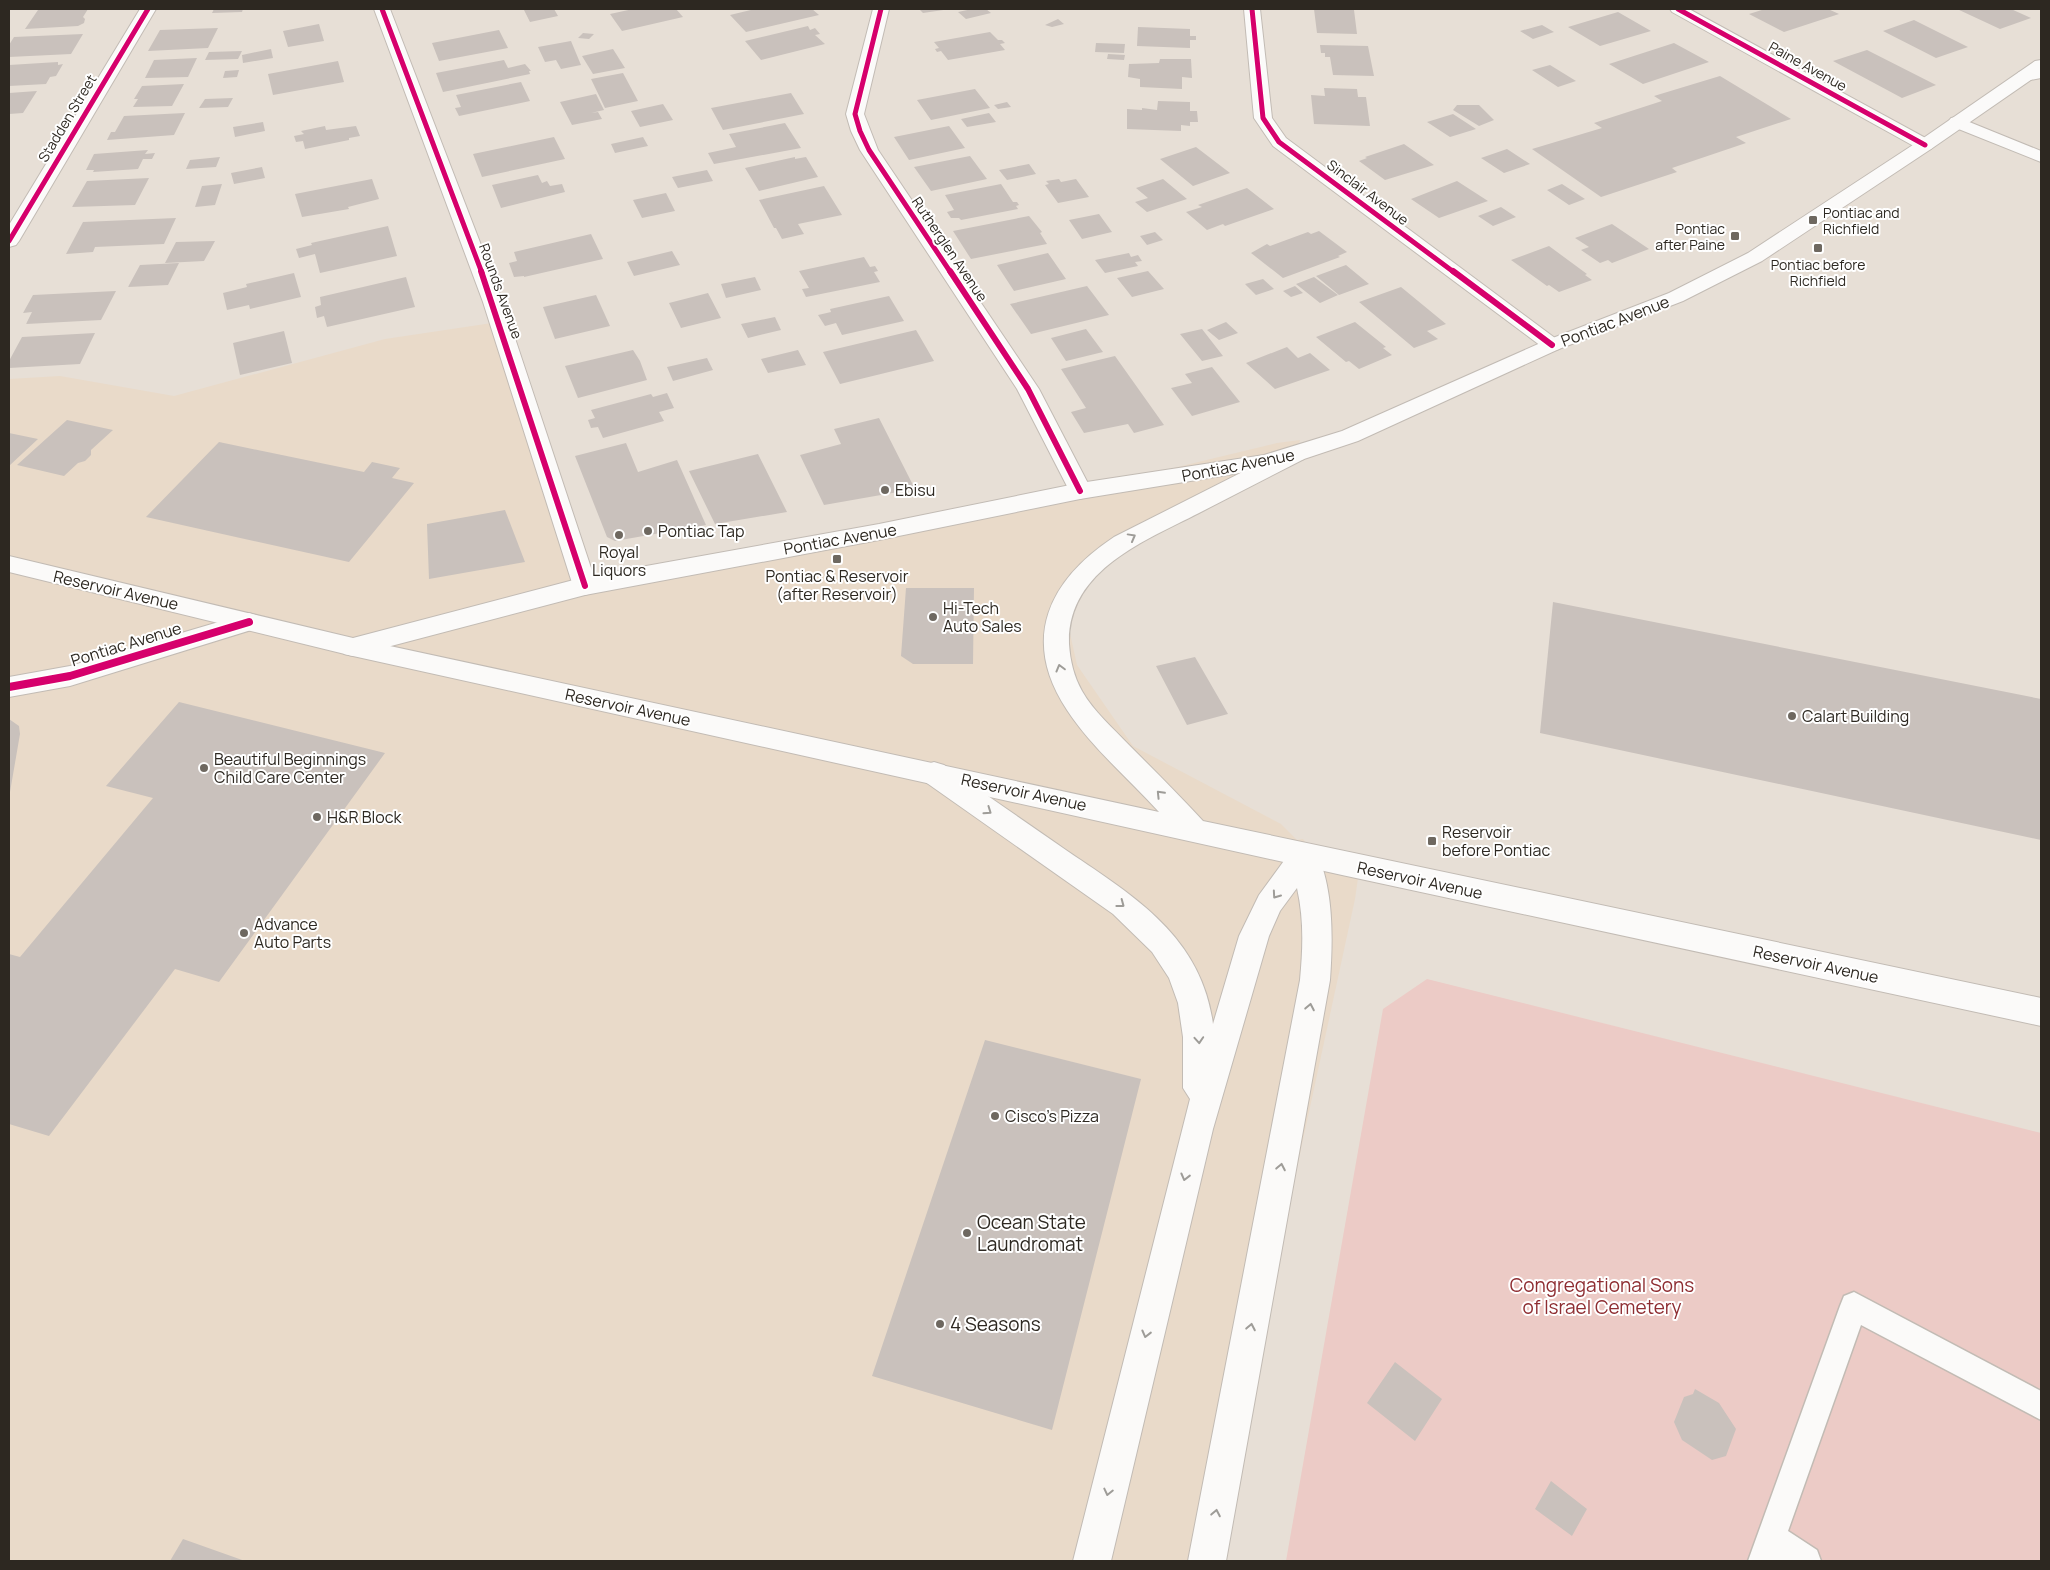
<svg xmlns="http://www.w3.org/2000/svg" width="2050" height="1570" font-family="Manrope,sans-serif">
<rect width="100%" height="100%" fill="#e7dfd6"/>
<path fill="#e9dac9" d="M492,323L581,584L1107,484L1277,443L1300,440L1299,445L1123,537L1073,598L1069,629L1077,665L1133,746L1281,824L1297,840L1303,839L1306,843L1359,871L1355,899L1212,1561H9V379L60,376L174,396L385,339Z"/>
<path fill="#eccbc6" d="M1427,979L2041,1133V1561H1286L1383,1009Z"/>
<path fill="#c9c1bc" d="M88,9L83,17L85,19L84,23L78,26L25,29L38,10Z
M214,9H243L242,12L212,13Z
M530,9H554L558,16L530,22L524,10Z
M633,9H676L683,17L622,31L610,14Z
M755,9H812L819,15L746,32L730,15Z
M919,9H950L923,13Z
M972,9H986L991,13L966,19L958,12Z
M1314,9L1354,10L1357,34L1317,33Z
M1765,9H1828L1839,14L1784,32L1749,14Z
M1957,9H2011L2031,18L2000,29Z
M1618,12L1651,31L1600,46L1568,27Z
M1058,19L1064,24L1052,27L1045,25Z
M1914,20L1968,47L1936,58L1883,31Z
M319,24L324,41L288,47L283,31Z
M1542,25L1554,32L1533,39L1520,31Z
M808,26L810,30L815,28L820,34L815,35L825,44L761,60L745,41Z
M1138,27L1190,29V36H1196V40H1190V48L1137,46Z
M218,28L208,48L148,51L160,30Z
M499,30L508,48L439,61L432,43Z
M990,32L998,40H1002L1005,43L1000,44L1005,50L948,60L941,51L937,52L935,49L939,48L934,42Z
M583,33L594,34L589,39L578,38Z
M83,34L71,54L9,57V45L14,37Z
M571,41L581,65L561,69L556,60L545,62L538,47Z
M1096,43L1125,44L1124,53L1095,52Z
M1674,43L1709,62L1643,84L1609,64Z
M1320,45L1368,46L1374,76L1333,75L1330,57H1325V53H1321Z
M271,49L273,58L243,63L242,55Z
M613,49L625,68L593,74L582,56Z
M1867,50L1936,85L1902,98L1833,61Z
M242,51L238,59L205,60L209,52Z
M1108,54L1125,55L1124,60L1107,59Z
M197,58L188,77L145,78L154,60Z
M1160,59H1191L1192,78L1182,77V89L1140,87V79L1128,77L1129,64L1159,63Z
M504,60L508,68L525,64L531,71H529L530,74L443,92L436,73Z
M338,61L344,82L273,95L268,74Z
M58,62V65L63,64L56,76L50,77L46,84L9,86V65Z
M1550,65L1576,81L1558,87L1532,70Z
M239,70L237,77L223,78L225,71Z
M623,73L638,101L605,108L591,79Z
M1720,76L1791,119L1736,137L1746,143L1672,168L1677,172L1601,197L1532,149L1602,128L1594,123L1662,101L1654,96Z
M521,82L530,101L459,116L455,108L461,107L456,95Z
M184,84L172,106L133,107L138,99H134L142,86Z
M1324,88L1357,89L1358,97H1366L1370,126L1314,124L1311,95L1325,96Z
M975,89L990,108L931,120L917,100Z
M37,91L23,113L9,114V93Z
M791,93L804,114L723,130L711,108Z
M596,94L604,110L591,113L598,112L602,119L572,125L560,102Z
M233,98L228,107L199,108L205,99Z
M1158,101L1190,102V111H1197L1198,122H1190V126L1181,125V131L1127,129V109L1142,110V108L1157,110Z
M1007,102L1011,107L998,109L994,105Z
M663,104L673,120L640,127L631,111Z
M1457,105H1479L1494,120L1479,126L1453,110Z
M185,113L174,135L107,140L111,132H115L124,116Z
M989,113L996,122L967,127L961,119Z
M1453,114L1476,129L1450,137L1427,122Z
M263,122L265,131L235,137L233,127Z
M785,123L801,148L714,164L708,153L736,147L729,134Z
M325,126L326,130L356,126L360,136L349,138V140L305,149L303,141L296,142L294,136L304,134L301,131Z
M949,126L965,148L909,160L894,137Z
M554,137L565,159L482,177L473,154Z
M643,137L648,146L615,153L611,144Z
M1404,144L1434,165L1385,180L1359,161L1367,158L1365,157Z
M1196,147L1230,173L1193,186L1160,159Z
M1507,149L1530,164L1504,173L1481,158Z
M148,150L145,154L155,153L152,159H143L138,169L93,172L94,170H86L94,154Z
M970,156L987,179L931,191L914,167Z
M220,157L216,167L186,169L190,160Z
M795,157V159L806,157L818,177L759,191L745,168Z
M1029,164L1036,174L1007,180L999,170Z
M262,167L265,178L234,184L231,173Z
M707,170L713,181L678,188L672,177Z
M538,175L542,183L547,181L550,186L562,184L565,192L501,208L492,185Z
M149,178L135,205L72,207L87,181Z
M372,179L379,199L348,207L349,209L302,217L295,194Z
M1059,179L1061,182L1076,179L1089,197L1058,203L1045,185L1049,184L1046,181Z
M1163,179L1187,199L1147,212L1135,202L1148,198L1136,188Z
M1457,181L1488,201L1439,218L1411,199Z
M222,184L215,205L195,207L202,186Z
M1001,184L1013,202H1017L1019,205L1016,206L1018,209L961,220L959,218H951L947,212L954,210L945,195Z
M1562,184L1585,199L1569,205L1547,190Z
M824,186L842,215L798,224L804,234L782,239L776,228H774L759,200Z
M1247,188L1274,209L1225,226L1223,224L1207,230L1186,212L1202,207L1198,205Z
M666,193L675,211L642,218L633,200Z
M1501,207L1516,217L1493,226L1478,216Z
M1099,214L1112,232L1082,239L1069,220Z
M1029,216L1042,232L1040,233L1047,244L971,259L953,231Z
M176,218L164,244L95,247L93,252L66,254L83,222Z
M1612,224L1649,249L1612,263L1608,260L1600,263L1581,250L1589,247L1575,238Z
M388,226L397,256L320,273L315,254L299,258L296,249L312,245L311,243Z
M1319,231L1347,252L1338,256L1340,257L1283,278L1251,253L1267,244L1270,246L1308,232L1311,234Z
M1155,232L1163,240L1147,245L1140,236Z
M591,234L603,259L524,277V276L514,277L509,263L517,261L514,252Z
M215,241L204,261L165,263L176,242Z
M1549,246L1587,274L1585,275L1592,280L1559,292L1549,285L1547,286L1511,260Z
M672,251L680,265L634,276L627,262Z
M1048,253L1066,279L1014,291L997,265Z
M1129,253L1131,257L1138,255L1142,261L1135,262L1138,266L1105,273L1095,260Z
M864,257L870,267L875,266L878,271L874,272L880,282L806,297L802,289L809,288L799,271Z
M179,263L168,285L128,287L140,265Z
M1346,265L1369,284L1339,295L1316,276Z
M1148,271L1164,289L1132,297L1117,278Z
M294,273L301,297L250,309L249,305L227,310L223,293L247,287L246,284Z
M406,277L415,307L327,327L324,316L317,318L315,307L321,305L320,297Z
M755,277L761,290L726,298L721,284Z
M1314,277L1338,295L1320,303L1296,284Z
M1263,279L1274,289L1256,295L1245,284Z
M1087,286L1109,315L1031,334L1010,304Z
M1295,286L1303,293L1291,297L1283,291Z
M1401,287L1446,324L1427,331L1438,339L1414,348L1359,302Z
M116,291L101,320L26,324L32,312L23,313L33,295Z
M708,293L721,318L681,328L669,303Z
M596,295L610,326L555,339L543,307Z
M889,296L904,321L842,335L836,323L825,326L818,315L831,312L830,309Z
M775,317L781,330L748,338L741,324Z
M1226,322L1238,333L1219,340L1207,330Z
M1355,322L1386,347L1383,348L1392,355L1359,369L1349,361L1346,362L1316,337Z
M1086,329L1103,352L1066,361L1051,338Z
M1202,329L1223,356L1202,361L1180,334Z
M916,330L934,361L840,384L823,352Z
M284,331L292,363L240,375L233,343Z
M95,333L80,364L9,368V361L22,337Z
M1287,347L1298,358L1310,353L1330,370L1275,389L1246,363Z
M633,350L640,361L647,380L578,398L565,366Z
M798,350L806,365L768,373L761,359Z
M1115,356L1164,425L1134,433L1128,424L1084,433L1071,412L1086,408L1061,369Z
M707,358L713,370L673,381L667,367Z
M1212,367L1240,402L1192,416L1171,388L1192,383L1185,374Z
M667,393L674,408L659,412L664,421L603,438L598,427L591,428L588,420L595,418L591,410L651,394L653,397Z
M879,418L915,489L824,505L800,455L841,444L834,429Z
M67,420L113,430L91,450V455L85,461L78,463L64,476L17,465Z
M9,433L38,439L9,466Z
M219,442L364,472L372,462L400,468L392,478L414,483L349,562L146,517Z
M626,443L638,472L677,460L706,525L615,541L607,537L575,456Z
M758,454L787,512L715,524L689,471Z
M505,510L525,562L429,579L427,524Z
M906,588H974L973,664H913L901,656Z
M1553,602L2041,699V840L1540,733Z
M1195,657L1228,714L1187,725L1156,666Z
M179,702L385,753L219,982L175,969L49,1136L9,1124V954L20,957L153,798L106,786Z
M9,719L19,726L20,734L10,792Z
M985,1040L1141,1079L1052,1430L872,1376Z
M1395,1362L1442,1399L1415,1441L1367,1403Z
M1695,1389L1719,1403L1736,1429L1726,1456L1712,1460L1682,1440L1674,1422L1684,1397L1693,1394Z
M1551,1481L1587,1509L1572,1536L1535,1509Z
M183,1539L245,1561H170Z"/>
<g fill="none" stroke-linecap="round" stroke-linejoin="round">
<g stroke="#c2bbb4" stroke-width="3">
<path id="lane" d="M1854,1292L2041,1391V1420L1861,1325L1788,1531L1817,1550L1821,1561H1748L1840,1306L1844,1296Z"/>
</g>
<g stroke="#c2bbb4" stroke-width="2">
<path id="street" d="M140,9H156L19,241L16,245L9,247V225Z
M374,9H390L503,302L597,586L594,592L585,595L576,592L573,586L483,302Z
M873,9H889L864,114L878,150L1039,389L1092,491L1088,496L1080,499L1072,496L1017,389L860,150L851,131L846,114Z
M1244,9H1260L1272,118L1286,138L1559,341L1563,345L1559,349L1552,351L1545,349L1273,146L1254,118Z
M1670,9H1689L1931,141L1934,145L1931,149L1925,150L1919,149L1672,12Z
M1957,117L2041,151V162L1951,126L1948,122L1951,118Z
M249,613L258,616L262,622L258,628L70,686L9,697V677L70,666Z"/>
</g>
<g stroke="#c2bbb4" stroke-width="2">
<path id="secondary" d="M2041,60V73L1931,149L1762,261L1683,301L1559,349L1358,441L1304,459L1264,469L1080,499L879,540L585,595L353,656L344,654L340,647L344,640L353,638L585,577L879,524L1080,483L1264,455L1342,431L1545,341L1669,293L1748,253L1919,141L2035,61Z"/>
</g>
<g stroke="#c2bbb4" stroke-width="2">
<path id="primary" d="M1296,447L1304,449L1307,454L1304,459C1269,477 1234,495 1199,513C1145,541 1067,570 1069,644C1070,660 1074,677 1082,691C1094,712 1113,728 1129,745C1154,770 1179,795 1203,821L2041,998V1026L1342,875L353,656L9,572V556L353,638L1159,812C1129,779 1092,748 1067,710C1020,639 1049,580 1114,537L1288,449Z"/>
</g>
<g stroke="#c2bbb4" stroke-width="2">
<path id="highway" d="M2041,68V78L2025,81L2019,80L2016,76L2019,72Z
M934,762L944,765C983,793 1023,820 1063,848C1130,894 1201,934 1213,1024L1239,936L1259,895L1294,847L1304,843L1314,847C1334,885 1333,938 1330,980L1226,1561H1188L1300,980C1303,948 1304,919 1297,888L1280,911L1269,936L1213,1129L1111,1561H1073L1190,1099L1183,1088V1037L1178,1003L1169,978L1152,952L1113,914L924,781L920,773L924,765Z"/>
</g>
<use href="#lane" fill="#fbfaf9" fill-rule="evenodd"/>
<use href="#street" fill="#fbfaf9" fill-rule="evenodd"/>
<use href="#secondary" fill="#fbfaf9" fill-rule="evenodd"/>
<use href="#primary" fill="#fbfaf9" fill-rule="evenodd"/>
<use href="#highway" fill="#fbfaf9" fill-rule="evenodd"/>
<g stroke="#fff" stroke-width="7">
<path id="cycleway-far2" d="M382,9L482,273
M881,9L855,114L860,131L869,150L951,273
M1252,9L1263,118L1279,142L1455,273
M1678,9L1925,145
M9,241L148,9"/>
</g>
<g stroke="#fff" stroke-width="9">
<path id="cycleway-far1" d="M481,271L585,586
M950,271L1028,389L1080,491
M1453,271L1552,345"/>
</g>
<g stroke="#fff" stroke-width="11">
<path id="cycleway" d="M9,687L70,676L249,622"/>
</g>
<use href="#cycleway-far2" stroke="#d6006c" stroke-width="5"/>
<use href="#cycleway-far1" stroke="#d6006c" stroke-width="6"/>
<use href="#cycleway" stroke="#d6006c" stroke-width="8"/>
</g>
<defs><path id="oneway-chevron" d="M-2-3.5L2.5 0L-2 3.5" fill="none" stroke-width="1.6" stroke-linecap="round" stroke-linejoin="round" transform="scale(1.25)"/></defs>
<g stroke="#9e9c98">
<use href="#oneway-chevron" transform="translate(1132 537) rotate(-29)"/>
<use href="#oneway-chevron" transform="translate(1060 668) rotate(-105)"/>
<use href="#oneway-chevron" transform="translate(1160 794) rotate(-134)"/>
<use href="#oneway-chevron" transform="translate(988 811) rotate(35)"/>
<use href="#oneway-chevron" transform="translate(1276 895) rotate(125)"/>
<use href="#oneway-chevron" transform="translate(1121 904) rotate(37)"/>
<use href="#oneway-chevron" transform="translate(1310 1007) rotate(-79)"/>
<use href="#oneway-chevron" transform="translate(1199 1040) rotate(86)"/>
<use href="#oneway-chevron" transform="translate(1281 1167) rotate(-79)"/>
<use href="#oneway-chevron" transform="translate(1185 1177) rotate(104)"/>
<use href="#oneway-chevron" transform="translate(1251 1327) rotate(-79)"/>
<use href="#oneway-chevron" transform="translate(1146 1334) rotate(104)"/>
<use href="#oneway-chevron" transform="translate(1108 1492) rotate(103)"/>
<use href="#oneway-chevron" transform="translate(1216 1513) rotate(-79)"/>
</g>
<g fill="#6e6860" stroke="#fff" stroke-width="2">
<rect x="1808" y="215" width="10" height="10" rx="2.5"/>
<rect x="1730" y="231" width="10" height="10" rx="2.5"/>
<rect x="1813" y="243" width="10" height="10" rx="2.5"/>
<circle cx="885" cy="490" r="5"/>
<circle cx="648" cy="531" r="5"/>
<circle cx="619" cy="535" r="5"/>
<rect x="832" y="554" width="10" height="10" rx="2.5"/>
<circle cx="933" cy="617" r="5"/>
<circle cx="1792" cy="716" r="5"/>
<circle cx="204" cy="768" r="5"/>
<circle cx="317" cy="817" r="5"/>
<rect x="1427" y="836" width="10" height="10" rx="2.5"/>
<circle cx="244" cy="933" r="5"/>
<circle cx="995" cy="1116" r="5"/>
<circle cx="967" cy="1233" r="5"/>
<circle cx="940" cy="1324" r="5"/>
</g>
<g text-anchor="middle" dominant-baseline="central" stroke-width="4" stroke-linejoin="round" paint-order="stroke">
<g font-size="14" fill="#2d2821" stroke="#fff">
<text transform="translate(1808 66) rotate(29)">Paine Avenue</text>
<text transform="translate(67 118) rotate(-59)">Stadden Street</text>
<text transform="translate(1368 192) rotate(37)">Sinclair Avenue</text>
<text transform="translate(950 249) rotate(56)">Rutherglen Avenue</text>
<text transform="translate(501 291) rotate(70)">Rounds Avenue</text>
</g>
<g font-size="14" fill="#2d2821" stroke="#fff" text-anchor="start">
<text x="1823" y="212">Pontiac and<tspan x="1823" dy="16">Richfield</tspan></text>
<text x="1725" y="228" text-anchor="end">Pontiac<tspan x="1725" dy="16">after Paine</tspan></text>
<text x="1818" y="264" text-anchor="middle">Pontiac before<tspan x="1818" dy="16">Richfield</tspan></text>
</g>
<g font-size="16" fill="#2d2821" stroke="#fff">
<text transform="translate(1615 321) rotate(-21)">Pontiac Avenue</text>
<text transform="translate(1238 465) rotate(-11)">Pontiac Avenue</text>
<text transform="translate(840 539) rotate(-10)">Pontiac Avenue</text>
<text transform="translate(116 590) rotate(13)">Reservoir Avenue</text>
<text transform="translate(126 644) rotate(-17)">Pontiac Avenue</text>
<text transform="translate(628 707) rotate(12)">Reservoir Avenue</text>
<text transform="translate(1024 792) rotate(12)">Reservoir Avenue</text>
<text transform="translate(1420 880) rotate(12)">Reservoir Avenue</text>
<text transform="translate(1816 964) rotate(12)">Reservoir Avenue</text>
</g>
<g font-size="16" fill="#2d2821" stroke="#fff" text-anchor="start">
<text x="895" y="490">Ebisu</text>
<text x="658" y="531">Pontiac Tap</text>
<text x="619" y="552" text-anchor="middle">Royal<tspan x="619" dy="18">Liquors</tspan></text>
<text x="837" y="576" text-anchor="middle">Pontiac &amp; Reservoir<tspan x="837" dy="18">(after Reservoir)</tspan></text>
<text x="943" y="608">Hi-Tech<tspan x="943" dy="18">Auto Sales</tspan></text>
<text x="1802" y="716">Calart Building</text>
<text x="214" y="759">Beautiful Beginnings<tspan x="214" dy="18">Child Care Center</tspan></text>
<text x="327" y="817">H&amp;R Block</text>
<text x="1442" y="832">Reservoir<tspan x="1442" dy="18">before Pontiac</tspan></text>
<text x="254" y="924">Advance<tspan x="254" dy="18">Auto Parts</tspan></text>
<text x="1005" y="1116">Cisco's Pizza</text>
</g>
<g font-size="19" fill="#2d2821" stroke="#fff" text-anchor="start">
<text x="977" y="1222">Ocean State<tspan x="977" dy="22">Laundromat</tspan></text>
<text x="950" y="1324">4 Seasons</text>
</g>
<g font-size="19" fill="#8e2d31" stroke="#fff">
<text x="1602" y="1285">Congregational Sons<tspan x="1602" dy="22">of Israel Cemetery</tspan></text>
</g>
</g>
<rect width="2050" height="1570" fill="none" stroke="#2d2821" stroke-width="20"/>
</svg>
